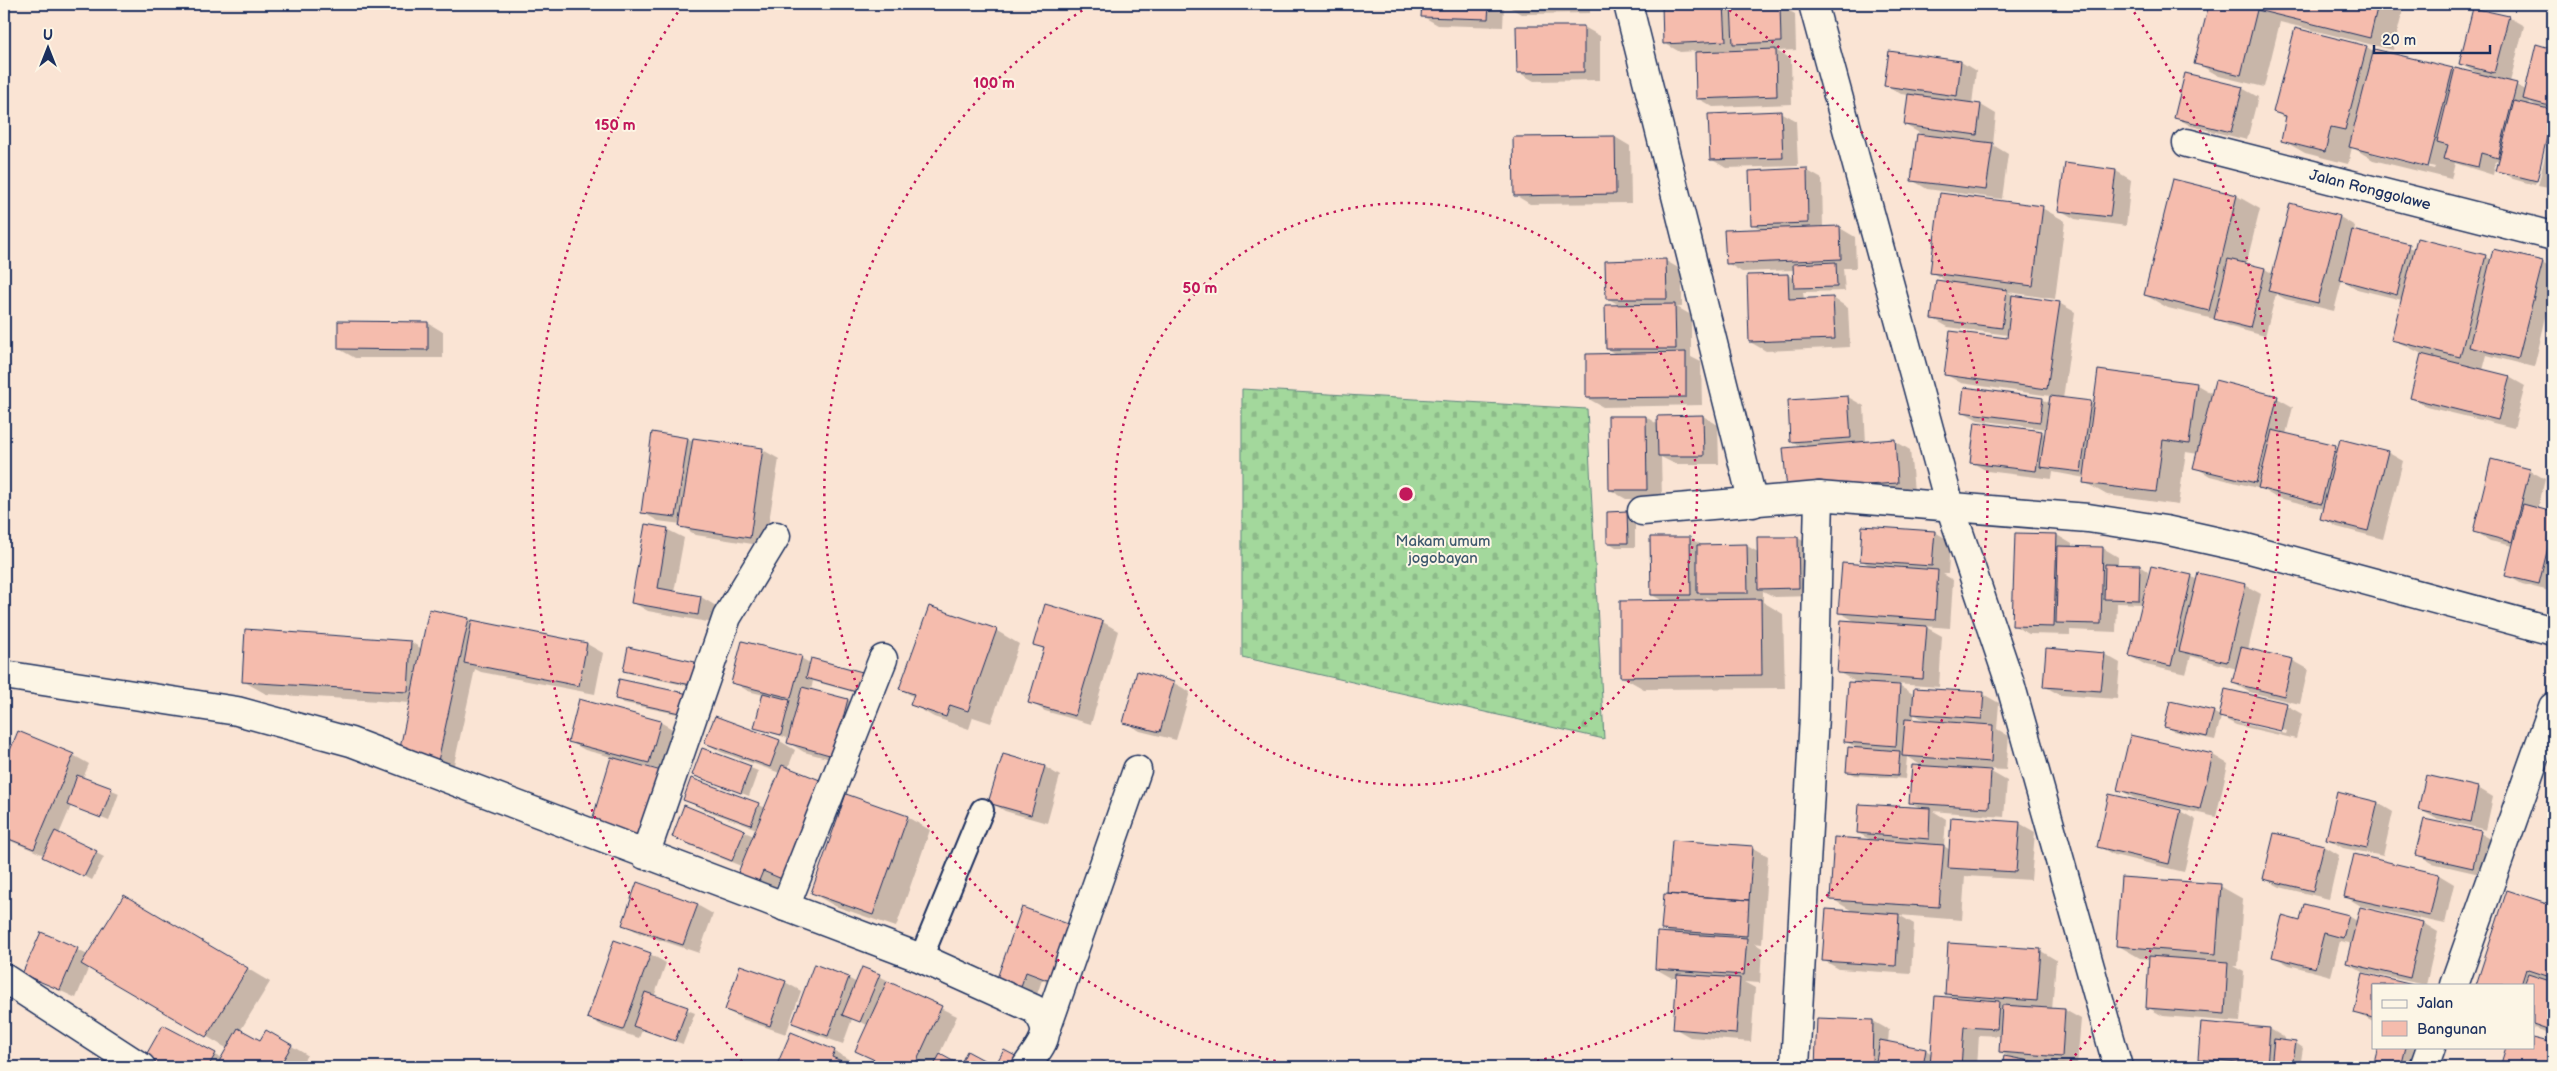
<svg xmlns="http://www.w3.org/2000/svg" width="2557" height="1071" font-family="'Balsamiq Sans',sans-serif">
<defs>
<pattern id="cemetery-stones" width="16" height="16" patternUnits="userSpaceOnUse" patternTransform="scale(1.25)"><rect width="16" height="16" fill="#a3d89c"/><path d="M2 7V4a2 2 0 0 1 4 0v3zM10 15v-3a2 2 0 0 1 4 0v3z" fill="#8cba89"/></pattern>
</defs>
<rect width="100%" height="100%" fill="#fae4d4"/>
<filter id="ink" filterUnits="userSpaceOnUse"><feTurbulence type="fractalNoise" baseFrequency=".02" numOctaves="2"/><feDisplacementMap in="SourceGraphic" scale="10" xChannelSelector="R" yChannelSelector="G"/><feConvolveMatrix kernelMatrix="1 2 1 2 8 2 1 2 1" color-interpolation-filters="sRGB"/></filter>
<g filter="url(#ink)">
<path fill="url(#cemetery-stones)" stroke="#5f847d" d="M1242,389L1587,409L1604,739L1242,657Z"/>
<path fill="#0003" fill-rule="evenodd" d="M1423,4H1590V13L1521,14L1504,4L1503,27L1438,25L1422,16Z
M1663,4L1779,5L1795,14L1796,50L1777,51L1791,59L1792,104L1713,107L1697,98L1696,51L1680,52L1664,43ZM1741,47L1748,51H1741Z
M2211,4H2400L2404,6L2393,50L2280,22L2264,87L2219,76L2196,63Z
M2440,4H2452V7Z
M2508,17L2524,26L2510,82L2526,90L2537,46L2553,50V115L2535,185L2513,179L2498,170L2500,162L2496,161L2493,175L2455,163L2451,179L2373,160L2352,147L2348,164L2305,153L2282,140L2287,119L2275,112L2366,47L2374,51L2456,71L2479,74L2460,64ZM2530,102L2540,108L2529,106ZM2373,152L2435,167L2434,169L2373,154Z
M1584,27L1600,36V80L1534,81L1518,72Z
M1890,53L1961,62L1976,71L1972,104L1981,105L1996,114L1993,145L2008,154L2002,199L1927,189L1912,180L1925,136L1905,125L1909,95L1901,94L1886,85Z
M2242,88L2258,97L2247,140L2191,126L2175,117Z
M1780,112L1796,121L1798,166L1726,168L1711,159Z
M2553,122V189L2538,186Z
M1615,137L1630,146L1631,203L1530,204L1515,195Z
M1806,170L1822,179L1823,228H1840L1855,237L1856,268H1843L1845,291L1803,292L1804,300L1833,298L1848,308L1850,347L1766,351L1750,342L1788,275L1795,279L1794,270L1742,272L1727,263L1763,230L1752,224Z
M2116,171L2131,180L2126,226L2075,219L2060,210Z
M2174,180L2237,196L2260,209L2246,265L2265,269L2273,274L2290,205L2340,217L2355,226L2354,231L2415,249L2486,257L2492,260L2542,262L2553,268V288L2534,367L2487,355L2483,370L2509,377L2525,386L2514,428L2427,407L2411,398L2422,354L2392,339L2402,300L2357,289L2342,280L2334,311L2285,299L2276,294L2265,336L2231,327L2218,320L2168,308L2145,295Z
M2042,208L2065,221L2055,299L2008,292L2016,297L2059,303L2075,312L2063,399L2095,404L2197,385L2213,394L2277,398L2293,407L2286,434L2339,449L2387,452L2403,461L2383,539L2337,527L2322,518L2324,509L2275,497L2261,489L2210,476L2195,467L2198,454L2186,452L2178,505L2107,495L2084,482L2085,478L2053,472L2052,479L1987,471L1971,462L2041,432L2046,435L2047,429L1978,420L1962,411L2042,399L2050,403L2051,396L1961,383L1945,374L2008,339V335L1948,327L1932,318L1951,284L1931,272Z
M1666,261L1682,270V307H1677L1691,315V357L1701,362L1702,405L1603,407L1587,398L1617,355L1607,349L1621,306L1607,298V262Z
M428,323L443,332V358H355L339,349Z
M1848,397L1864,406L1866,443L1895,441L1910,450L1914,491L1803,499V448L1792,441Z
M1703,416L1718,425L1719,464H1675L1661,457L1662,499H1626L1610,490L1646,417L1659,425Z
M687,439L693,442L694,439L763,450L779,459L765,546L696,535L681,526V524L658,521L642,512Z
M2529,470L2545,479L2538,509L2553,513V592L2522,584L2506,575L2513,546L2490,541L2475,532Z
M1627,512L1635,517V547H1616L1608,542Z
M646,526L668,530L684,538L674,592L701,597L716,606L713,623L648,611L632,602Z
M1935,532L1950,541L1948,574H1943L1953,580L1950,628L1924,626L1942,636L1939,687L1895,684L1915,695L1983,694L1999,703L1997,729L2009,736L2006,770L1986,769L2007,781L2004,817L1933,811L1946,819L1944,846L1950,850L2019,823L2035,832L2031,880L1965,876L1962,920L1899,915L1914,924L1911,974L1839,969L1823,960L1854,912L1832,899L1873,841L1858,833L1922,809L1910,802L1924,767L1907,757L1905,779L1855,775L1847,771L1859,749L1845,741L1858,683L1838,672L1858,623L1839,612L1872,567L1861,560ZM1914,714L1928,722L1914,721Z
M2057,535L2072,544V547L2103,548L2118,557V565L2140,566L2148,571L2147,580L2191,576L2197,580L2245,585L2261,594L2248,650L2292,660L2308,669L2300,704L2249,692L2233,683L2237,669L2191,656L2186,674L2146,665L2130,656L2143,604L2117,603L2116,632L2070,630V635L2029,634L2013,625Z
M1689,538L1704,546H1747L1758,552L1798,538L1813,547L1814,596L1775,597L1763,591V602L1783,614L1785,688L1644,689L1621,676L1665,602L1652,595ZM1706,597L1713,601H1706Z
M1046,605L1103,622L1118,631L1091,724L1045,711L1030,702L1045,650L1035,644Z
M930,607L997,631L1019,644L991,723L973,717L969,729L934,717L911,704L914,697L900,689Z
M430,611L587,644L603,653L595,694L481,672L475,669L453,769L416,761L411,703L266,694L243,681L246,631L411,642L422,649ZM415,755L444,761V764Z
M629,649L695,663L702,667L698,688L632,674L624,670Z
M2104,654L2120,663L2117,699L2060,695L2044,686Z
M801,658L868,696L813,681L811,690L848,700L863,709L849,764L804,752L789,743L790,739L756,727L764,695L748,691L733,682Z
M1138,673L1174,683L1190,692L1176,740L1140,731L1125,722Z
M620,680L692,717L624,703L616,698Z
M2286,705L2302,714L2296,739L2236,725L2221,717L2215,740L2173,731L2166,727L2213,712L2220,716ZM2235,719L2287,731L2286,734L2235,722Z
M715,718L780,741L795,750L788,768L845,794L805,890L779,879L772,896L741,866L689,845L673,836L685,807L754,836L757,829L700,808L684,799L758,804L765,808L780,773L721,752L706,743Z
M660,722L676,731L665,771L585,750L569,741Z
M18,733L73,755L89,764L83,778L119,793L109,821L71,806L59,834L104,857L92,880L44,855L4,838V768Z
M703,749L758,771L749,796L694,774Z
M1004,755L1045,767L1060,776L1047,823L1005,811L990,802Z
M2213,755L2228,764L2216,817L2134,798L2119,789Z
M2427,776L2478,788L2493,797L2486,830L2435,818L2419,809Z
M2378,803L2393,812L2383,856L2343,848L2328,839Z
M2180,811L2196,820L2184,872L2114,855L2098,846Z
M907,817L930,830L896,927L835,906L812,893Z
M2480,833L2496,842L2488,876L2432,863L2417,854Z
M2275,835L2324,846L2339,855L2329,899L2280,887L2265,879Z
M1673,841L1752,847L1768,856L1762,944L1754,943L1762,948L1760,983L1744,982L1755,988L1751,1042L1690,1037L1674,1028L1678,978H1672L1656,969L1671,934L1663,929L1669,896Z
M2439,875L2454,884L2445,924L2361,906L2346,897Z
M2220,886L2243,899L2238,966H2233L2244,972L2240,1022L2163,1016L2147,1007L2150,959L2140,958L2117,945Z
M2507,892L2553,906V1034L2534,1028L2533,1030V985H2477Z
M124,896L270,982L240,1031L260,1042L266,1031L307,1055L300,1067H154L163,1026L223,1059L228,1049L89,967L76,998L24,974L42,934L88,955Z
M697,905L713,914L699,953L639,933L624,924Z
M2305,906L2349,916L2357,921L2423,923L2438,932L2426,985L2363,972L2347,963L2352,944L2340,941L2331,976L2289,965L2273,956L2301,922Z
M1023,909L1071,991L1042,980L1035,1000L1012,992Z
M2041,951L2056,960L2052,1010H2065L2081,1019L2077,1065L2063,1064L2070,1067H2057L2058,1064L2039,1062L2052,1067H2003L2005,1058L2013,1059L2000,1052L2002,1036L1979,1035L1977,1067H1900L1887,1065V1067H1816L1818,1019L1873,1021L1889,1030L1888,1043L1926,1050L1932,1054L1956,999L1947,994Z
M650,954L666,963L654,997L695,1013L683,1044L642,1030L639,1038L604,1027L589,1018Z
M2364,975L2373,985V1022L2355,1012Z
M879,976L887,980L886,982L957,1016L939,1055L961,1066L968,1053L995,1067H889L856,1050L868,1025L852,1019L843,1044L809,1032L794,1023L848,978L857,983Z
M785,982L801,991L786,1034L742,1019L726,1010Z
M2270,1029L2285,1038V1042L2296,1043L2303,1048L2300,1067H2214L2199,1059Z
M2533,1039L2553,1045V1067H2501L2507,1047H2533Z
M2379,1047H2414L2409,1067H2374Z
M834,1051L850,1060L848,1064L854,1067H777Z"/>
<path fill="#f5bcad" stroke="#1b2f5e" d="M1422,4H1489L1488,19L1421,17Z
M1505,4H1575V5L1505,6Z
M1662,4H1724L1726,41L1663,44Z
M1780,4L1781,42L1733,44L1731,5Z
M2209,4H2378L2370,38L2257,10L2241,75L2194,64Z
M2473,8L2509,16L2494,73L2459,64Z
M1516,26H1584V72L1517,73Z
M2295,28L2367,46L2345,130L2331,127L2325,152L2281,141L2286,116L2273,112Z
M2536,44L2553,49V107L2523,99Z
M1776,49L1777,96L1696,99L1695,52Z
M2374,49L2453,68L2428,167L2349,147Z
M1889,51L1961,61L1957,96L1884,86Z
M2455,68L2517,83L2498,158L2481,153L2478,167L2444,159L2448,145L2437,142Z
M2185,73L2243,87L2231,132L2174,118Z
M1908,94L1981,104L1977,135L1904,125Z
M2514,101L2553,110L2537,181L2496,171Z
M1781,111L1783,158L1710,160L1708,114Z
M1917,134L1993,143L1986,190L1911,181Z
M1615,136L1616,194L1514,196L1513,137Z
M2065,163L2116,170L2110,217L2058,211Z
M1807,168L1808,223L1751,225L1749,171Z
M2173,179L2237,195L2209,311L2144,295Z
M1940,193L2043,206L2033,286L1930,273Z
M2290,203L2340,216L2318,303L2268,291Z
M1840,226L1841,259L1726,264L1724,230Z
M2352,230L2410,244L2397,295L2340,280Z
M2417,238L2486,255L2460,357L2391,340Z
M2493,249L2543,261L2518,359L2469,347Z
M1666,259L1667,299H1606L1605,261Z
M2228,259L2265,268L2250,328L2214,319Z
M1836,262L1837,287L1794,288L1793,264Z
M1788,274L1789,299L1833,297L1835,339L1749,342L1747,275Z
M1936,280L2007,290L2002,328L1931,319Z
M2012,295L2060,302L2047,389L1944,375L1950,331L2007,338Z
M1675,304L1676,349H1606L1605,305Z
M338,321L428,322V350L338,349Z
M1686,352V397L1586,398V354Z
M2421,354L2510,376L2498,420L2410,398Z
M2098,370L2197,383L2189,444L2163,440L2156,492L2083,483Z
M2215,380L2278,396L2256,483L2193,468Z
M1964,387L2043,398L2040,422L1961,412Z
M1848,396L1851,438L1790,442L1788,400Z
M2050,396L2091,401L2081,472L2040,467Z
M1703,415L1704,456H1658L1657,416Z
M1608,416H1646L1647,490H1609Z
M1975,422L2042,431L2036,471L1970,463Z
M2272,430L2336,445L2321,504L2258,488Z
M652,432L688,438L676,517L641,513Z
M693,438L763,448L750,538L679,527Z
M1895,439L1898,483L1787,490L1783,448Z
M2340,439L2388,451L2368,531L2320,519Z
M2491,459L2530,469L2512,542L2473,532Z
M2523,504L2553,512V527L2539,584L2505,576Z
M1627,511L1628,543H1607V512Z
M645,524L668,528L658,588L701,596L698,615L631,603Z
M1862,526L1935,531L1932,566L1860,561Z
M2015,533L2057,534L2054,627L2012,626Z
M1650,537H1690L1691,595H1651Z
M1757,537H1798L1799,588L1758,589Z
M1747,544L1748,593H1697V545Z
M2058,546L2103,547L2101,624L2056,623Z
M1842,563L1938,570L1935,620L1838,613Z
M2105,564L2140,565L2139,600L2104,599Z
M2151,566L2192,575L2171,666L2129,656Z
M2198,573L2246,584L2227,662L2179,651Z
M1761,599L1762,675L1620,677V601Z
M1045,604L1103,621L1075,716L1028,703L1044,648L1033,645Z
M929,606L997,629L968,711L950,705L946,717L910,705L914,694L899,689Z
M429,609L469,618L438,761L399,753Z
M472,620L587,643L579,686L464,663Z
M1841,620L1927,626L1923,679L1837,673Z
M245,629L411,641L408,692L242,682Z
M742,641L802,656L791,698L731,683Z
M628,647L695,662L691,685L623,671Z
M2241,647L2293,659L2284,696L2232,683Z
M2046,648L2105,653L2101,691L2043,687Z
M811,658L866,673L860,693L806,678Z
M1137,671L1174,682L1160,732L1123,723Z
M619,679L689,694L684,714L615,699Z
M1848,682L1900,685L1896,746L1844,742Z
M802,687L848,699L833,756L787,743Z
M1914,688L1984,692L1982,719L1912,714Z
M2225,689L2287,703L2281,731L2219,717Z
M763,693L790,700L781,735L754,728Z
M579,699L661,721L649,763L568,742Z
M2170,701L2214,711L2207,737L2164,727Z
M715,716L780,740L770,767L704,743Z
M1905,719L1993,725L1991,762L1902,756Z
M18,731L74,754L34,849L4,837V765Z
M2130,735L2213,754L2200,809L2117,790Z
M1848,747L1900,751L1898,775L1846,772Z
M702,748L751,766L741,793L692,775Z
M1003,754L1045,766L1031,815L988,803Z
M611,757L665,772L645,839L591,824Z
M782,765L830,784L789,882L763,871L756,888L735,880Z
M1912,765L1991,770L1989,808L1909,803Z
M77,775L112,788L101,818L67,805Z
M2426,775L2478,787L2471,822L2418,810Z
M691,778L759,803L751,825L683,800Z
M2337,792L2378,802L2367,848L2326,839Z
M846,794L908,816L873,915L811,893Z
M2109,794L2181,810L2169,864L2097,847Z
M1859,804L1930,808L1929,839L1857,833Z
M684,805L745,830L732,861L672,837Z
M1951,817L2020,822L2016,872L1948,868Z
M2424,819L2481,831L2473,868L2415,855Z
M55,831L97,851L84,877L42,857Z
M2274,833L2324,845L2313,891L2263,879Z
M1834,837L1944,845L1939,907L1830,900Z
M1672,840L1753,846L1749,900L1668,894Z
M2354,854L2439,874L2430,916L2344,897Z
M2121,877L2221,884L2216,954L2116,946Z
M637,882L698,904L683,945L622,925Z
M2507,890L2553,905V978L2526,969L2521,985H2476Z
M1664,894L1749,900L1747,936L1661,930Z
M124,895L248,968L206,1037L81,964Z
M2304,904L2349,915L2343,938L2324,933L2315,968L2272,957L2282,916L2300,921Z
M1022,907L1076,927L1055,983L1026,972L1019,992L995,984Z
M2360,907L2423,922L2410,978L2346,963Z
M1826,909L1899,914L1896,966L1822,961Z
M41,932L78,948L60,990L22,974Z
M1657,932L1747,938L1744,975L1655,969Z
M614,940L651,953L623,1030L587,1018Z
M1948,943L2041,949L2037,1001L1945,994Z
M2149,956L2228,962L2225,1014L2146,1008Z
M814,964L849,977L828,1036L792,1023Z
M740,965L786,981L770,1026L725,1010Z
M862,967L880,974L860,1022L842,1015Z
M2363,973L2413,985H2373V1018L2354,1013Z
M1677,974L1740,978L1736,1034L1673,1029Z
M2528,974L2553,982V1031L2533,1024V985H2524Z
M887,981L942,1006L914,1067H890L855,1051Z
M645,992L688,1007L675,1041L633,1026Z
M1935,996L1999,1001L1997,1029L1964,1027L1961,1067H1930Z
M2002,1005L2065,1009L2062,1057L1999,1052Z
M1817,1018L1873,1020L1872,1067H1815Z
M2201,1022L2270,1028L2267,1066L2198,1059Z
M163,1025L216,1053L208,1067H152L142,1062Z
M238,1028L260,1040L266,1030L292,1045L279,1067H216Z
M791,1032L835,1050L832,1057L851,1065L850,1067H776Z
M2533,1038L2553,1043V1067H2500L2506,1047H2533Z
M2274,1039L2296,1042L2292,1067H2271Z
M1880,1040L1926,1049L1923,1067H1910L1876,1061Z
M2378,1047H2406L2401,1067H2373Z
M1004,1050L1023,1060L1019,1067H994Z
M967,1051L993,1065L991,1067H933L940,1054L960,1065Z
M2004,1056L2051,1065V1067H2002Z"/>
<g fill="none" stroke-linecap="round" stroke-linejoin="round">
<g stroke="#1b2f5e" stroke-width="26">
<path id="lane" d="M921,958L982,810"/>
</g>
<g stroke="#1b2f5e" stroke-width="31">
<g id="street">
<path d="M1628,4L1753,503"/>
<path id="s1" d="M2187,143L2553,236"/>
<path d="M1642,511L1819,496L2088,518L2165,530L2246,548L2553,631"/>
<path d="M4,675L237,711L351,742L921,958L1034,1009C1056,1033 1041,1044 1026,1067"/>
<path d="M645,855L727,617L776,536"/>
<path d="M785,907L883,659"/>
<path d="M4,978L141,1067"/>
<path d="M2454,985L2553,707"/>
<path d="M1046,1030L1137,770"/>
<path d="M1795,1067L1814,716L1819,496"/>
<path d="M2424,1067L2431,1047"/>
</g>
</g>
<g stroke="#1b2f5e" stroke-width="31">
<path id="secondary" d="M1813,4L1950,506L2010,683L2118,1067"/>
</g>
<use href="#lane" stroke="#fcf5e5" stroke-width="22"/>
<use href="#street" stroke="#fcf5e5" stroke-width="28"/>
<use href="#secondary" stroke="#fcf5e5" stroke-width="28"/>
</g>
</g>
<g fill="none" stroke="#c2185b" stroke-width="2.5" stroke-dasharray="2.5 5">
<circle cx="1406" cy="494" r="291"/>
<path d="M1305 1067A582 582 0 0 1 1089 6M1723 6A582 582 0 0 1 1507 1067"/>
<path d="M747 1067A873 873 0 0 1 682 6M2130 6A873 873 0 0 1 2065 1067"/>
</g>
<g text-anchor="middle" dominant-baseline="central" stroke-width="4" stroke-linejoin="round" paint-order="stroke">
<g font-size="15" fill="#1b2f5e" stroke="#fcf5e5">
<text stroke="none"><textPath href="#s1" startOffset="189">Jalan Ronggolawe</textPath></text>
</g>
<g font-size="15" fill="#3d596e" stroke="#fcf5e5">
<text x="1443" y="541">Makam umum<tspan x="1443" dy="17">jogobayan</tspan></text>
</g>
</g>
<circle cx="1406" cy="494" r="8" fill="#c2185b" stroke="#fcf5e5" stroke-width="2.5"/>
<g font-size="15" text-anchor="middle" font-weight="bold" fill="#c2185b" stroke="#fcf5e5" stroke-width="4" stroke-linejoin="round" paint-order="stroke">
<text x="994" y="88">100 m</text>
<text x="615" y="130">150 m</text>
<text x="1200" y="293">50 m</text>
</g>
<rect width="2557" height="1071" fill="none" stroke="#fcf5e5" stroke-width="20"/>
<rect x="10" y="10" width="2537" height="1051" fill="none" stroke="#1b2f5e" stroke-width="2" filter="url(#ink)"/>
<rect x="2372" y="984" width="162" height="65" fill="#fcf5e5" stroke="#a2a6af"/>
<rect x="2382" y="1000" width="25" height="8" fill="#fcf5e5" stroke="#a2a6af"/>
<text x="2417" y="1008" font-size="15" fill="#1b2f5e">Jalan</text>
<rect x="2382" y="1021" width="25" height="15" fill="#f5bcad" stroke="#a2a6af"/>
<text x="2417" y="1034" font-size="15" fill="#1b2f5e">Bangunan</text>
<g transform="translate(48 48)" stroke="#fcf5e5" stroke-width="4" paint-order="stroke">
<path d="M0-4L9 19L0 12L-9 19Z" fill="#1b2f5e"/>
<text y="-8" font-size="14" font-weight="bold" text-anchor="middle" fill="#1b2f5e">U</text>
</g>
<path d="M2374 45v8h116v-8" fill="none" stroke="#1b2f5e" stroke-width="2.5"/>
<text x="2382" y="45" font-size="15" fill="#1b2f5e" stroke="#fcf5e5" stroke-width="4" paint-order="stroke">20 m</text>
</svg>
